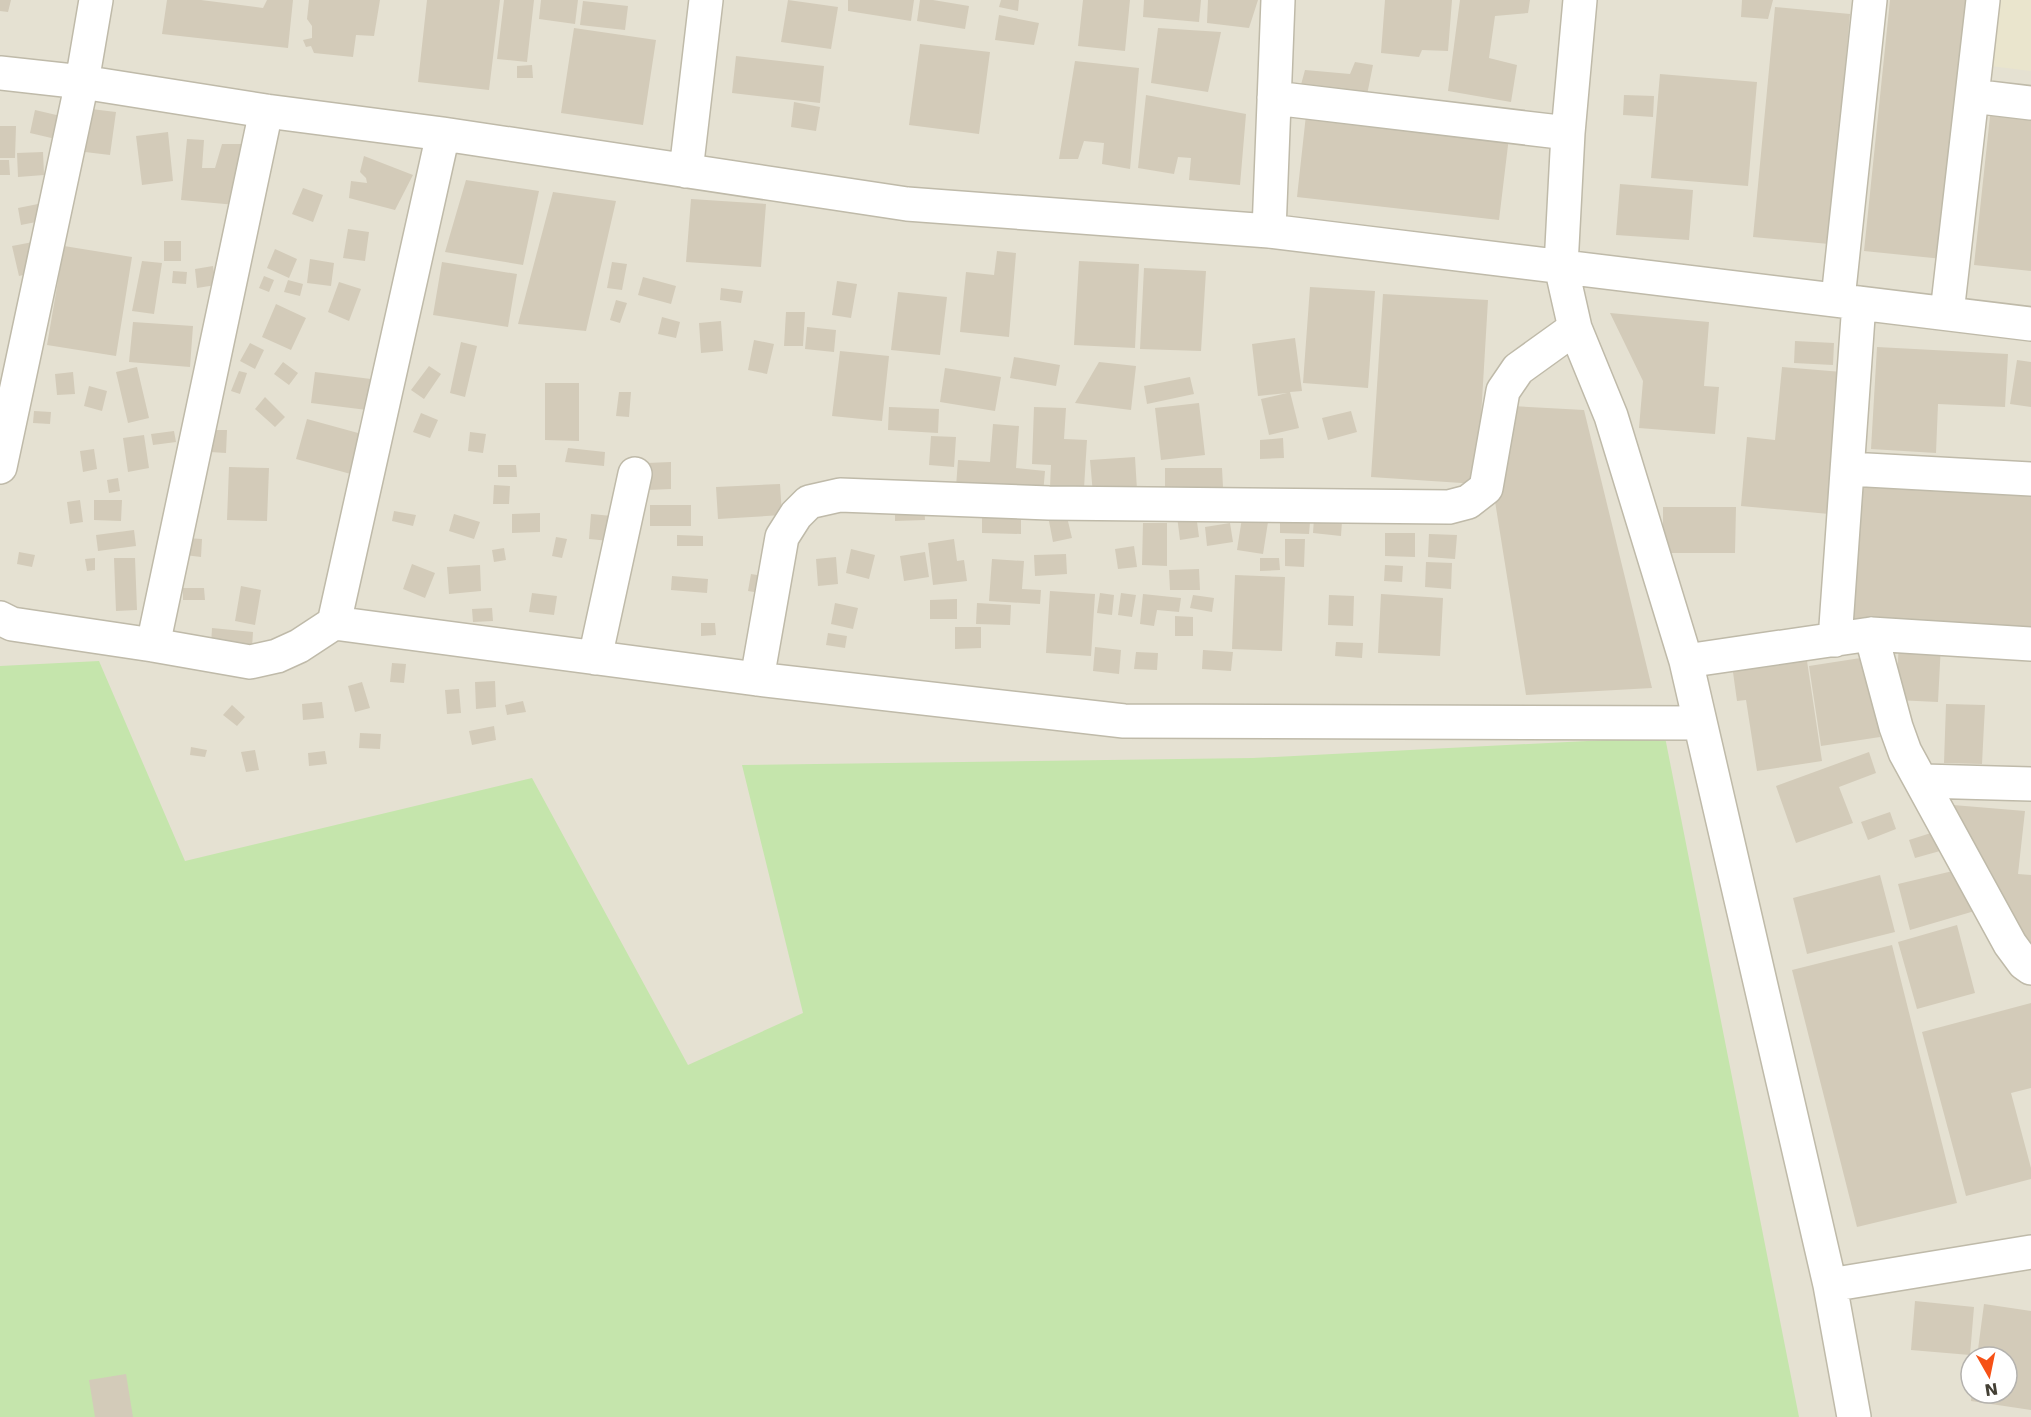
<svg xmlns="http://www.w3.org/2000/svg" width="2031" height="1417" font-family="'DejaVu Sans',sans-serif">
  <style>
    .residential { fill: #e5e1d2; fill-rule: evenodd }
    .education { fill: #eae5cd }
    .green { fill: #c5e5ac }
    .building { fill: #d3cbb9 }
    .lines { fill: none; stroke-linecap: round; stroke-linejoin: round }
    .minor-casing { stroke: #bfbaa9; stroke-width: 36 }
    .minor { stroke: #fff; stroke-width: 33 }
  </style>
  <rect width="100%" height="100%" fill="#f1efe3"/>
  <!-- residential -->
  <path class="residential" d="M0,0h2031v1417h-2031zM1971,1357h36v36h-36z"/>
  <!-- education -->
  <path class="education" d="M1997,0h34v71l-41,-5z"/>
  <!-- green -->
  <path class="green" d="M99,661l86,200 347,-83 156,287 115,-52 -61,-248 511,-7 412,-21 134,680h-1799v-751z"/>
  <!-- building -->
  <path class="building" d="M0,0h11l-3,12 -8,-1z
    M167,0h34l62,8 4,-8h26l-5,48 -126,-14z
    M309,0h71l-6,36 -18,-1 -3,22 -39,-4 -3,-7 -5,1 -3,-7 9,-2v-12l-5,-7z
    M427,0h73l-11,90 -71,-8z
    M504,0h30l-7,62 -30,-3z
    M541,0h37l-3,24 -36,-5z
    M788,0l50,7 -7,42 -50,-7z
    M848,0h66l-3,21 -63,-10z
    M920,0h13l36,6 -4,23 -48,-8z
    M1001,0h18l-1,11 -19,-4z
    M1083,0h47l-5,51 -47,-5z
    M1144,0h57l-2,22 -56,-5z
    M1208,0h50l-9,28 -42,-5z
    M1385,0h67l-4,51 -26,-1 -3,7 -38,-4z
    M1460,0h70l-2,13 -33,3 -6,42 28,7 -6,37 -63,-11z
    M1742,0h31l-5,19 -27,-2z
    M1890,0h81l-28,259 -79,-8z
    M583,1l45,5 -3,24 -45,-5z
    M1775,7l75,7 -21,230 -76,-7z
    M999,15l40,8 -5,22 -39,-5z
    M574,28l82,12 -13,85 -82,-12z
    M1158,28l63,4 -13,60 -57,-9z
    M920,44l70,8 -11,82 -70,-9z
    M736,56l88,10 -4,37 -88,-10z
    M1075,61l64,7 -9,101 -28,-5 2,-21 -20,-2 -6,18h-19z
    M1355,62l18,3 -7,35 -67,-8 6,-22 45,4z
    M532,65l1,13h-16v-12z
    M1660,74l97,8 -9,104 -97,-8z
    M1146,95l100,19 -6,71 -51,-5 2,-22 -13,-1 -4,17 -36,-6z
    M1624,95l30,1 -1,21 -30,-2z
    M794,102l26,5 -4,24 -25,-4z
    M1991,107l40,4v160l-57,-6z
    M91,109l25,3 -6,43 -25,-3z
    M35,110l30,7 -5,23 -30,-7z
    M1306,115l203,22 -10,83 -202,-23z
    M0,126h16l-1,32h-15z
    M168,132l5,49 -31,4 -6,-49z
    M187,139l17,1 -2,28h13l7,-24h20l-6,61 -55,-5z
    M43,152l1,23 -26,2 -1,-24z
    M364,156l49,19 -18,35 -46,-12 2,-17 16,2 -1,-5 -6,-6z
    M0,160h9l1,15h-10z
    M466,180l73,11 -16,74 -78,-13z
    M1620,184l73,6 -4,50 -73,-5z
    M303,188l20,7 -10,27 -21,-8z
    M553,192l63,9 -30,130 -68,-7z
    M691,199l75,5 -5,63 -75,-5z
    M38,204l3,17 -20,4 -3,-17z
    M348,229l21,3 -4,29 -22,-3z
    M164,241h17v20h-17z
    M33,242l6,29 -20,5 -7,-30z
    M64,246l68,11 -16,99 -69,-11z
    M275,249l22,10 -8,19 -22,-10z
    M997,251l19,2 -7,84 -49,-5 6,-60 28,3z
    M310,259l24,4 -3,23 -24,-3z
    M142,261l20,2 -8,51 -22,-3z
    M1079,261l60,3 -4,84 -61,-3z
    M442,262l75,12 -9,53 -75,-12z
    M612,262l15,2 -5,26 -15,-2z
    M213,266l3,19 -19,3 -2,-19z
    M1144,268l62,3 -5,80 -61,-2z
    M173,271l14,1 -1,12 -14,-1z
    M264,276l10,4 -5,12 -10,-4z
    M643,277l33,9 -5,18 -33,-9z
    M288,280l15,4 -3,12 -16,-4z
    M837,281l20,3 -6,34 -19,-3z
    M339,282l22,7 -12,32 -21,-9z
    M1310,287l65,4 -7,97 -65,-5z
    M721,288l22,3 -2,12 -21,-3z
    M898,292l49,5 -7,58 -49,-5z
    M1383,294l105,6 -11,184 -106,-7z
    M616,300l11,3 -7,20 -10,-3z
    M276,304l30,14 -15,32 -29,-13z
    M786,312h19l-2,34h-19z
    M1610,313l99,9 -5,64 15,1 -4,47 -76,-6 4,-47z
    M662,317l18,5 -4,16 -18,-4z
    M721,321l2,30 -22,2 -2,-30z
    M133,322l60,4 -3,41 -61,-5z
    M807,327l29,3 -2,22 -29,-3z
    M1295,338l7,53 -12,1 9,36 -30,7 -8,-36 26,-6 -29,3 -6,-52z
    M754,340l20,4 -7,30 -19,-4z
    M1795,341l39,2 -1,22 -39,-2z
    M461,342l16,4 -12,51 -15,-4z
    M250,343l14,7 -9,19 -15,-8z
    M1877,347l131,7 -3,53 -67,-3 -2,49 -65,-4z
    M840,351l49,5 -7,65 -50,-5z
    M1014,357l46,8 -4,21 -46,-8z
    M2017,360l14,2v45l-21,-3z
    M283,362l15,11 -9,12 -15,-11z
    M1099,362l37,4 -5,44 -56,-7z
    M429,366l12,8 -17,25 -13,-9z
    M137,367l12,51 -21,5 -12,-51z
    M1782,367l60,5 -13,142 -88,-8 6,-69 28,3z
    M945,368l56,9 -6,34 -55,-9z
    M239,371l8,2 -7,21 -9,-3z
    M73,372l2,22 -18,1 -2,-21z
    M315,372l64,8 -4,31 -64,-8z
    M1190,377l4,17 -47,10 -3,-18z
    M545,383h34v58l-34,-1z
    M89,386l18,5 -5,20 -18,-5z
    M619,392h12l-2,25 -13,-1z
    M265,397l20,20 -10,10 -20,-18z
    M1199,403l6,52 -44,5 -6,-52z
    M1511,406l73,4 68,278 -126,7 -33,-206z
    M889,407l50,2 -1,24 -50,-3z
    M1034,407l32,1 -2,31 23,1 -3,48 -34,-1 1,-22 -19,-1z
    M34,411l17,1 -1,12 -17,-1z
    M1351,411l6,21 -29,8 -6,-22z
    M421,413l17,7 -8,18 -17,-6z
    M307,419l62,17 -11,40 -62,-17z
    M993,424l26,2 -3,42 29,3 -2,23 -87,-7 2,-27 32,2z
    M211,430h16l-1,23 -16,-1z
    M174,431l2,11 -23,3 -2,-11z
    M470,432l16,2 -3,19 -15,-2z
    M144,435l5,33 -21,4 -5,-34z
    M931,436l25,1 -2,30 -25,-2z
    M1283,438l1,20 -24,1v-19z
    M568,448l37,4 -1,14 -39,-4z
    M94,449l3,20 -14,3 -3,-21z
    M1135,457l2,33 -44,4 -3,-34z
    M671,462v27l-24,1v-27z
    M498,465h18l1,12h-19z
    M229,467l40,1 -2,53 -40,-1z
    M1165,468h57l1,19 -58,1z
    M118,478l2,13 -11,2 -2,-13z
    M780,484l2,31 -64,4 -2,-32z
    M494,485l16,1 -1,18h-16z
    M1854,487l177,9v131l-184,-8z
    M80,500l3,22 -13,2 -3,-22z
    M94,500h28l-1,21 -27,-1z
    M924,501l1,19 -30,1v-19z
    M650,505h41v21h-41z
    M1663,507h73l-1,46h-72z
    M394,511l22,4 -3,11 -21,-5z
    M540,513v19l-28,1v-19z
    M1066,513l6,25 -19,4 -5,-26z
    M454,514l26,8 -6,17 -25,-8z
    M591,514l21,2 -2,25 -21,-2z
    M982,514l39,1v19l-39,-1z
    M1196,514l3,23 -19,3 -3,-24z
    M1242,518l26,4 -5,32 -26,-4z
    M1314,518l28,3 -1,15 -28,-3z
    M1280,520l30,2 -1,12 -29,-1z
    M1143,523h24v43l-25,-1z
    M1230,523l3,19 -26,4 -2,-19z
    M134,530l2,16 -38,5 -2,-16z
    M1385,533h30v24l-30,-1z
    M1429,534l28,1 -2,24 -27,-2z
    M677,535l26,1v10h-26z
    M556,537l11,2 -5,19 -10,-2z
    M186,538l16,1 -1,18 -16,-2z
    M954,539l3,22 7,-1 3,21 -34,4 -5,-42z
    M1285,539h20l-1,28 -19,-1z
    M1134,546l3,21 -19,2 -3,-20z
    M504,548l2,12 -12,2 -2,-12z
    M851,549l24,6 -6,24 -23,-6z
    M19,552l16,3 -3,12 -15,-3z
    M925,552l4,25 -25,4 -4,-25z
    M1066,554l1,20 -32,2 -1,-21z
    M836,557l2,27 -20,2 -2,-27z
    M95,558v12l-8,1 -2,-12z
    M114,558h21l2,52 -21,1z
    M1260,558h19l1,12 -20,1z
    M992,559l32,2 -2,28 19,1 -1,14 -51,-3z
    M1426,562l26,1 -1,26 -26,-2z
    M412,564l23,9 -10,25 -22,-9z
    M480,565l1,26 -32,3 -2,-27z
    M1385,565l18,1 -1,16 -18,-1z
    M1199,569l1,21h-30l-1,-20z
    M751,574l12,2 -3,17 -12,-2z
    M1235,575l50,2 -3,74 -50,-2z
    M672,576l36,3 -1,14 -36,-3z
    M241,586l20,4 -6,35 -20,-4z
    M183,588h21l1,12h-22z
    M1050,591l45,3 -4,62 -45,-3z
    M532,593l25,3 -3,19 -25,-3z
    M1100,593l14,2 -2,20 -15,-2z
    M1121,593l15,2 -4,22 -14,-2z
    M1143,594l38,4 -2,14 -22,-2 -3,16 -14,-2z
    M1381,594l62,4 -3,58 -62,-3z
    M1193,595l21,3 -2,14 -22,-4z
    M1329,595l25,1 -1,30 -25,-1z
    M957,599v20h-27v-19z
    M835,603l23,5 -5,21 -22,-5z
    M977,603l34,2 -1,20 -34,-1z
    M492,608l1,13 -20,1 -1,-13z
    M1175,616l18,1v19h-18z
    M701,623h14l1,12 -15,1z
    M955,627h26v21l-26,1z
    M212,628l41,4 -1,16 -41,-3z
    M828,633l19,3 -2,12 -19,-3z
    M1899,641l42,3 -3,58 -42,-2z
    M1336,642l27,1 -1,15 -27,-2z
    M1095,647l26,3 -2,24 -26,-3z
    M1203,650l30,2 -2,19 -29,-2z
    M1136,652l22,1 -1,17 -23,-1z
    M1867,657l13,80 -59,9 -12,-80z
    M1759,660l1,8 47,-7 15,100 -65,10 -11,-71 -9,1 -5,-36z
    M392,663l14,1 -2,19 -14,-1z
    M495,681l1,26 -20,2 -1,-27z
    M362,682l8,26 -15,4 -7,-26z
    M459,689l2,24 -14,1 -2,-24z
    M523,701l3,11 -19,3 -2,-10z
    M322,702l2,16 -21,2 -1,-16z
    M1946,704l39,1 -3,59 -38,-1z
    M232,705l13,12 -8,9 -14,-11z
    M494,726l2,14 -24,5 -3,-14z
    M360,733l21,1 -1,15 -21,-1z
    M191,747l16,3 -2,7 -15,-2z
    M255,750l4,20 -13,2 -5,-20z
    M325,751l2,13 -18,2 -1,-13z
    M1869,752l7,21 -37,14 14,36 -57,20 -20,-57z
    M1953,805l72,6 -7,63 13,1v74l-4,-3 -36,-74 -40,-61z
    M1890,812l6,17 -28,11 -7,-18z
    M1934,832l6,19 -25,7 -6,-18z
    M1957,870l21,40 -68,20 -12,-46z
    M1880,875l15,57 -88,22 -14,-56z
    M1957,925l18,68 -58,16 -19,-67z
    M1892,945l65,258 -100,24 -65,-257z
    M2031,1003v85l-20,5 20,75v11l-65,17 -44,-164z
    M1915,1301l59,6 -4,48 -59,-5z
    M1984,1304l47,7v99l-60,-9 1,-8h35v-36h-30z
    M126,1374l7,43h-38l-6,-37z"/>
  <g class="lines">
    <defs>
      <path id="minor" d="M1580,0l-12,133 -7,133 14,62 36,88 75,245 144,624 24,132
        M0,73l82,9 184,29 177,23 464,70 362,27 762,93
        M1972,96l59,7
        M1274,98l294,35
        M686,171l20,-171
        M1269,231l9,-231
        M1838,299l32,-299
        M1947,313l36,-313
        M0,467l82,-385 14,-82
        M1849,469l182,10
        M0,618l12,6 141,21 97,17 27,-6 22,-10 35,-23 423,56 367,42 576,2
        M334,623l109,-489
        M1871,634l25,93 9,25 105,192 14,19 7,5
        M1835,640l24,-337
        M153,645l113,-534
        M595,658l40,-184
        M1686,661l185,-27 160,10
        M757,679l25,-142 14,-22 13,-13 31,-7 209,8 400,4 19,-5 18,-14 17,-97 15,-22 57,-41
        M1923,781l108,3
        M1830,1285l201,-33"/>
    </defs>
    <!-- minor casing -->
    <use href="#minor" class="minor-casing"/>
    <!-- minor -->
    <use href="#minor" class="minor"/>
  </g>
  <!-- north arrow -->
  <g transform="translate(1989 1375) rotate(171)"><circle r="28" fill="#ffffff" stroke="#b4b2ae" stroke-width="1.5"/>
  <path d="M0-4.5L10 22L0 15L-10 22Z" fill="#f65116"/>
  <text y="-9" font-size="16" font-weight="bold" text-anchor="middle" fill="#433f34">N</text>
  </g>
</svg>
